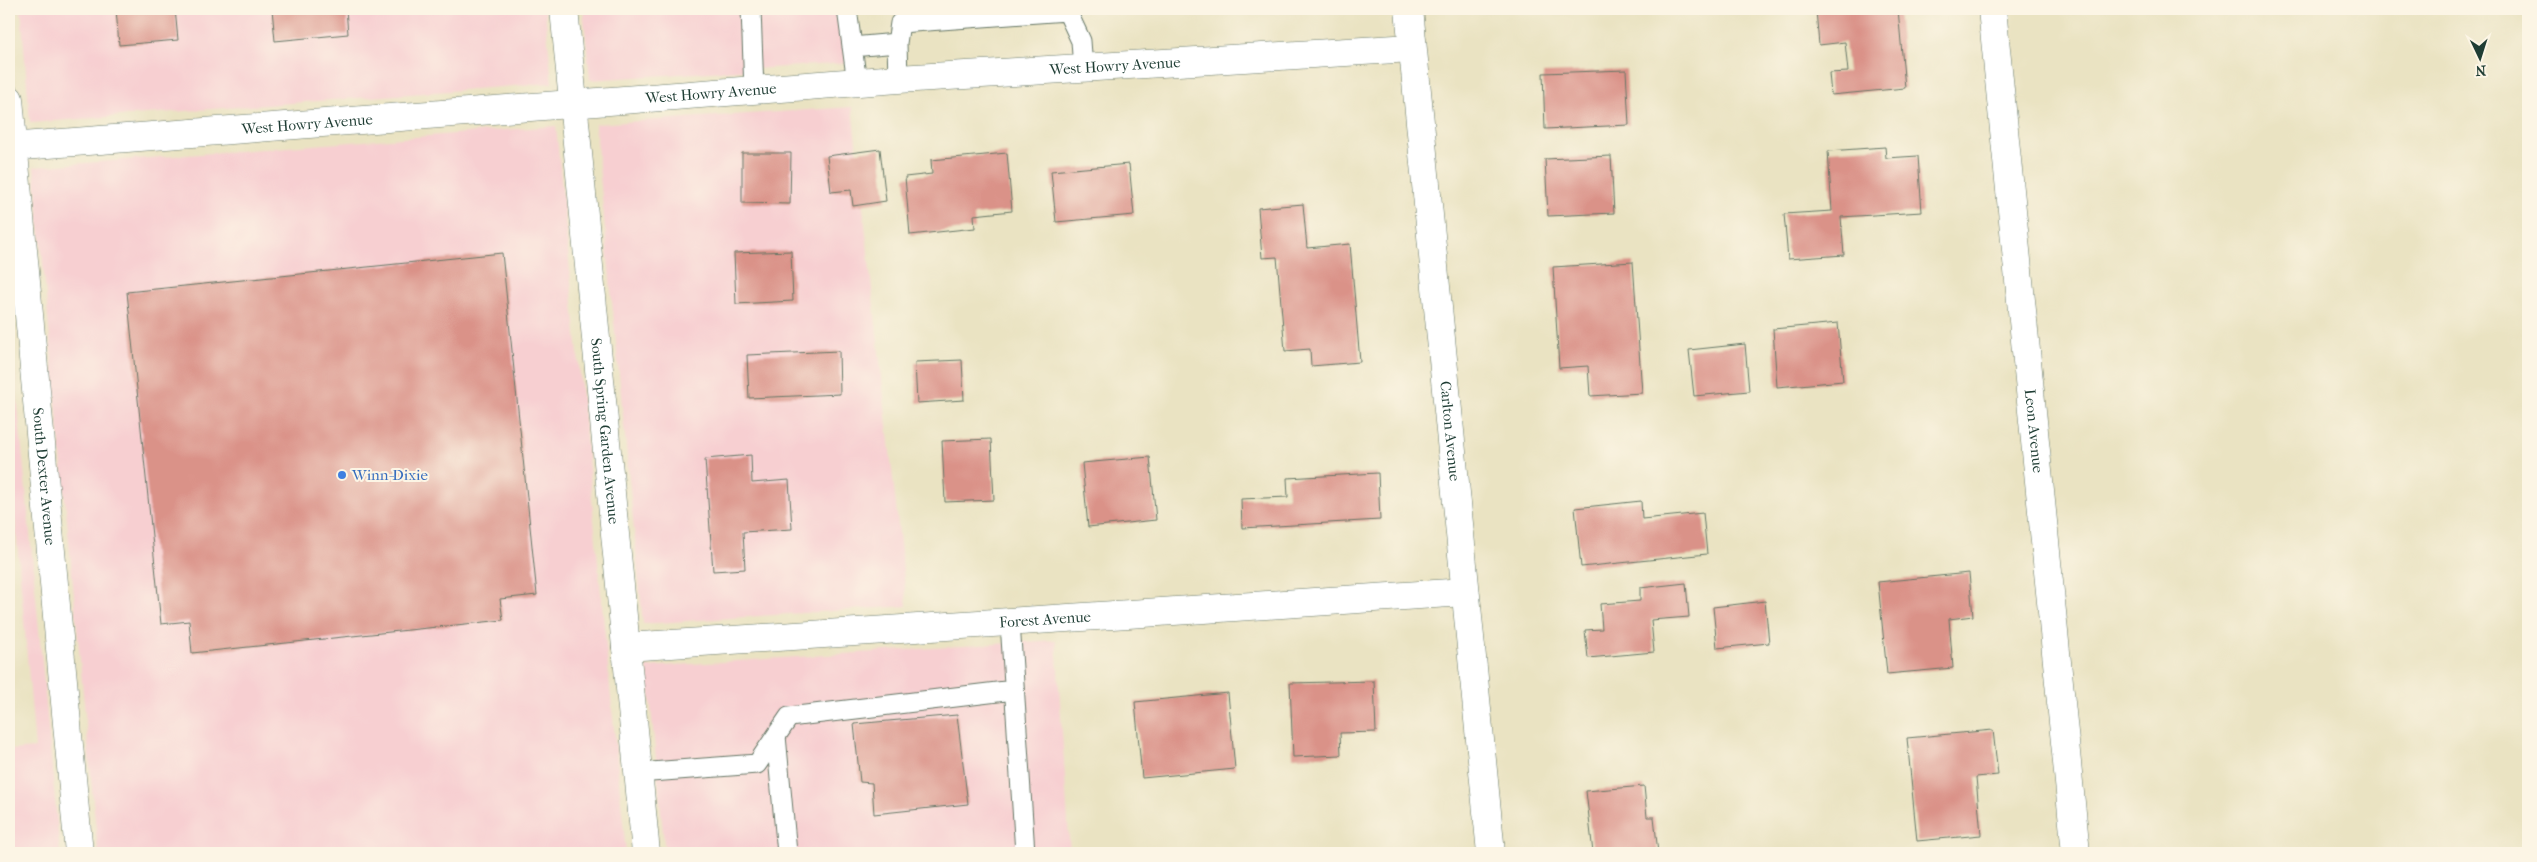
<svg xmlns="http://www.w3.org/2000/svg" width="2537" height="862" font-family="'IM FELL French Canon',serif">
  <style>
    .built { fill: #f7cfd1 }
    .building { fill: #da9288 }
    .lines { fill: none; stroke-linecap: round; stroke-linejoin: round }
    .lane-casing { stroke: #676; stroke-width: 21 }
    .street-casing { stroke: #676; stroke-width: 29 }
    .highway-casing { stroke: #676; stroke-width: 29 }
    .lane { stroke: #fff; stroke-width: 19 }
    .street { stroke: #fff; stroke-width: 28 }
    .highway { stroke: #fff; stroke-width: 28 }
    .shop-dot { fill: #3f7fe0; stroke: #fcf5e5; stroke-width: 2 }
    .labels { text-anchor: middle; stroke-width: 4; stroke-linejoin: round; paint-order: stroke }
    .street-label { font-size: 15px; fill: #1f3d34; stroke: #fcf5e5 }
    .shop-label { font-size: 15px; fill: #366cbe; stroke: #fcf5e5; text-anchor: start }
  </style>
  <rect width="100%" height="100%" fill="#fcf5e5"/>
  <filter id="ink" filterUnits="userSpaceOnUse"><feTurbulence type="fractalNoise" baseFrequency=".02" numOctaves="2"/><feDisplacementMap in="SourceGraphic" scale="10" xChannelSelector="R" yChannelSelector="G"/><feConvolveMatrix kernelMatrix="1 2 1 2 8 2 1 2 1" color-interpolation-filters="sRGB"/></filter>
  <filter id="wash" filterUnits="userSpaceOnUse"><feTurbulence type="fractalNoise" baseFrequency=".0096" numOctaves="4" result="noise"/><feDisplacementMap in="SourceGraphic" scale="20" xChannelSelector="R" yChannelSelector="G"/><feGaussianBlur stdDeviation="1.12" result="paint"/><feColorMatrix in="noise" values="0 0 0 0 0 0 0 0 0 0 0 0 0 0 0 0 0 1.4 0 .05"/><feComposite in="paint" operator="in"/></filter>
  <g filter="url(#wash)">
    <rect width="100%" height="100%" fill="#eae3c2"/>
    <!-- built -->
    <path class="built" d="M21,9h524l7,74 -522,40z
      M583,9h259l5,54 -257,17z
      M852,107l55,499 -264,18 -48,-500z
      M556,126l70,727h-528l-64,-686z
      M9,310l51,543h-51v-103l26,-2 -26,-299z
      M1056,640l14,213h-405l-18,-186z"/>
    <g id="blocks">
      <!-- building -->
      <path class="building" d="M116,9h59l3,31 -59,5z
        M272,9h74l2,25 -73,7z
        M1898,9l7,79 -74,7 -2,-22 19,-1 -3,-30 -26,3 -3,-35z
        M1626,70l3,55 -84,4 -2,-56z
        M1885,147l1,11 32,-2 4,56 -81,5 3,38 -56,4 -4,-45 48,-3 -4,-60z
        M880,149l6,52 -33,5 -2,-16 -20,2 -4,-36z
        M742,153h49l-1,51 -48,-1z
        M1007,153l5,58 -38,4 1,13 -65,7 -5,-58 27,-3 -1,-14z
        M1611,156l3,57 -66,3 -3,-57z
        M1129,164l5,51 -78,7 -5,-51z
        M1303,204l4,44 43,-4 10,118 -49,4 -1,-17 -25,2 -8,-94 -15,1 -4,-50z
        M791,251l2,50 -57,3 -2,-51z
        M502,253l35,342 -37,4 3,21 -311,33 -3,-32 -28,3 -34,-332z
        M1633,262l9,131 -52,3 -2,-30 -29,2 -6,-101z
        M1838,323l5,58 -66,6 -4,-58z
        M1745,344l4,47 -55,5 -5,-46z
        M839,351l1,43 -91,4 -2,-43z
        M962,360l2,40 -47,3 -2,-41z
        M991,439l3,61 -49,2 -3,-61z
        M751,455l1,28 37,-3 3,49 -49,3 2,37 -32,2 -8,-112z
        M1150,457l6,63 -68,7 -6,-64z
        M1378,473l2,47 -138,8 -1,-29 47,-2 -1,-19z
        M1641,501l1,18 61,-6 4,41 -126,13 -6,-59z
        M1969,573l4,43 -24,3 4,49 -66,6 -9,-92z
        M1686,583l3,34 -38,3 3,32 -66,6 -3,-28 17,-1 -2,-25 40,-3v-13z
        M1765,601l4,42 -52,5 -4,-41z
        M1374,681l2,51 -36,1 1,22 -48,2 -3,-74z
        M1228,693l7,76 -93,9 -7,-76z
        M957,715l11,89 -94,10 -2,-31 -12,-1 -6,-58z
        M1993,730l5,45 -22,2 5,58 -64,6 -10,-103z
        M1644,786l3,31h7l4,36h-65l-7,-62z"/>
    </g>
  </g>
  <g filter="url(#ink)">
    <use href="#blocks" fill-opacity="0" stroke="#676" stroke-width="1"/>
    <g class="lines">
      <defs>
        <path id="lane" d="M751,9l3,82
          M847,9l10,74
          M852,47l45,-4
          M898,79l-1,-36 3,-20 167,-12 14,30 2,28
          M1010,622l15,231
          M776,736l11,117
          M638,773l119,-9 32,-47 225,-27"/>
        <g id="street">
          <path id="s1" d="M1409,9l82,844"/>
          <path id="s2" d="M1992,9l84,844"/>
          <path id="s3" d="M9,99l70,754"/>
          <path id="s4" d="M9,147l889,-68 514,-31"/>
          <path id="s5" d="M626,647l839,-55"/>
        </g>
        <g id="highway">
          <path id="s6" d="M564,9l82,844"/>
        </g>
      </defs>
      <!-- lane casing -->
      <use href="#lane" class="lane-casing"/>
      <!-- street casing -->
      <use href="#street" class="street-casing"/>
      <!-- highway casing -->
      <use href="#highway" class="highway-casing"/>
      <!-- lane -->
      <use href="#lane" class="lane"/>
      <!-- street -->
      <use href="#street" class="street"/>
      <!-- highway -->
      <use href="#highway" class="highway"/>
    </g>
  </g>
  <!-- markers -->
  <circle class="shop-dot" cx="342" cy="475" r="5"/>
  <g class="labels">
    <!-- street labels -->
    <g class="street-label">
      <text dy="5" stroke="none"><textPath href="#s4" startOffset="1109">West Howry Avenue</textPath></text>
      <text dy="5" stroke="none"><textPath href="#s4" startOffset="704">West Howry Avenue</textPath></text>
      <text dy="5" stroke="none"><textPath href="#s4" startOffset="299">West Howry Avenue</textPath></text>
      <text dy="5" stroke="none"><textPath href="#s6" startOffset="424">South Spring Garden Avenue</textPath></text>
      <text dy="5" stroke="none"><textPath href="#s1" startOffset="424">Carlton Avenue</textPath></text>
      <text dy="5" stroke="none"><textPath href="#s2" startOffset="424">Leon Avenue</textPath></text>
      <text dy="5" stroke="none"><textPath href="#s3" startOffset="379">South Dexter Avenue</textPath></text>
      <text dy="5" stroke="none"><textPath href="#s5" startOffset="420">Forest Avenue</textPath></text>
    </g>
    <!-- shop labels -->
    <g class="shop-label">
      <text x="352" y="480">Winn-Dixie</text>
    </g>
  </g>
  <!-- margin -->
  <rect width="2537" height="862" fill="none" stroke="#fcf5e5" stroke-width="30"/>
  <!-- north arrow -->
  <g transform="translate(2480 58) rotate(176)" stroke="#fcf5e5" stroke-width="4" paint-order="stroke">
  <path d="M0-4L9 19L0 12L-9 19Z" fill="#1f3d34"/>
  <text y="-8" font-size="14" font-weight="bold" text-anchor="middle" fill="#1f3d34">N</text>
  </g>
</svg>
